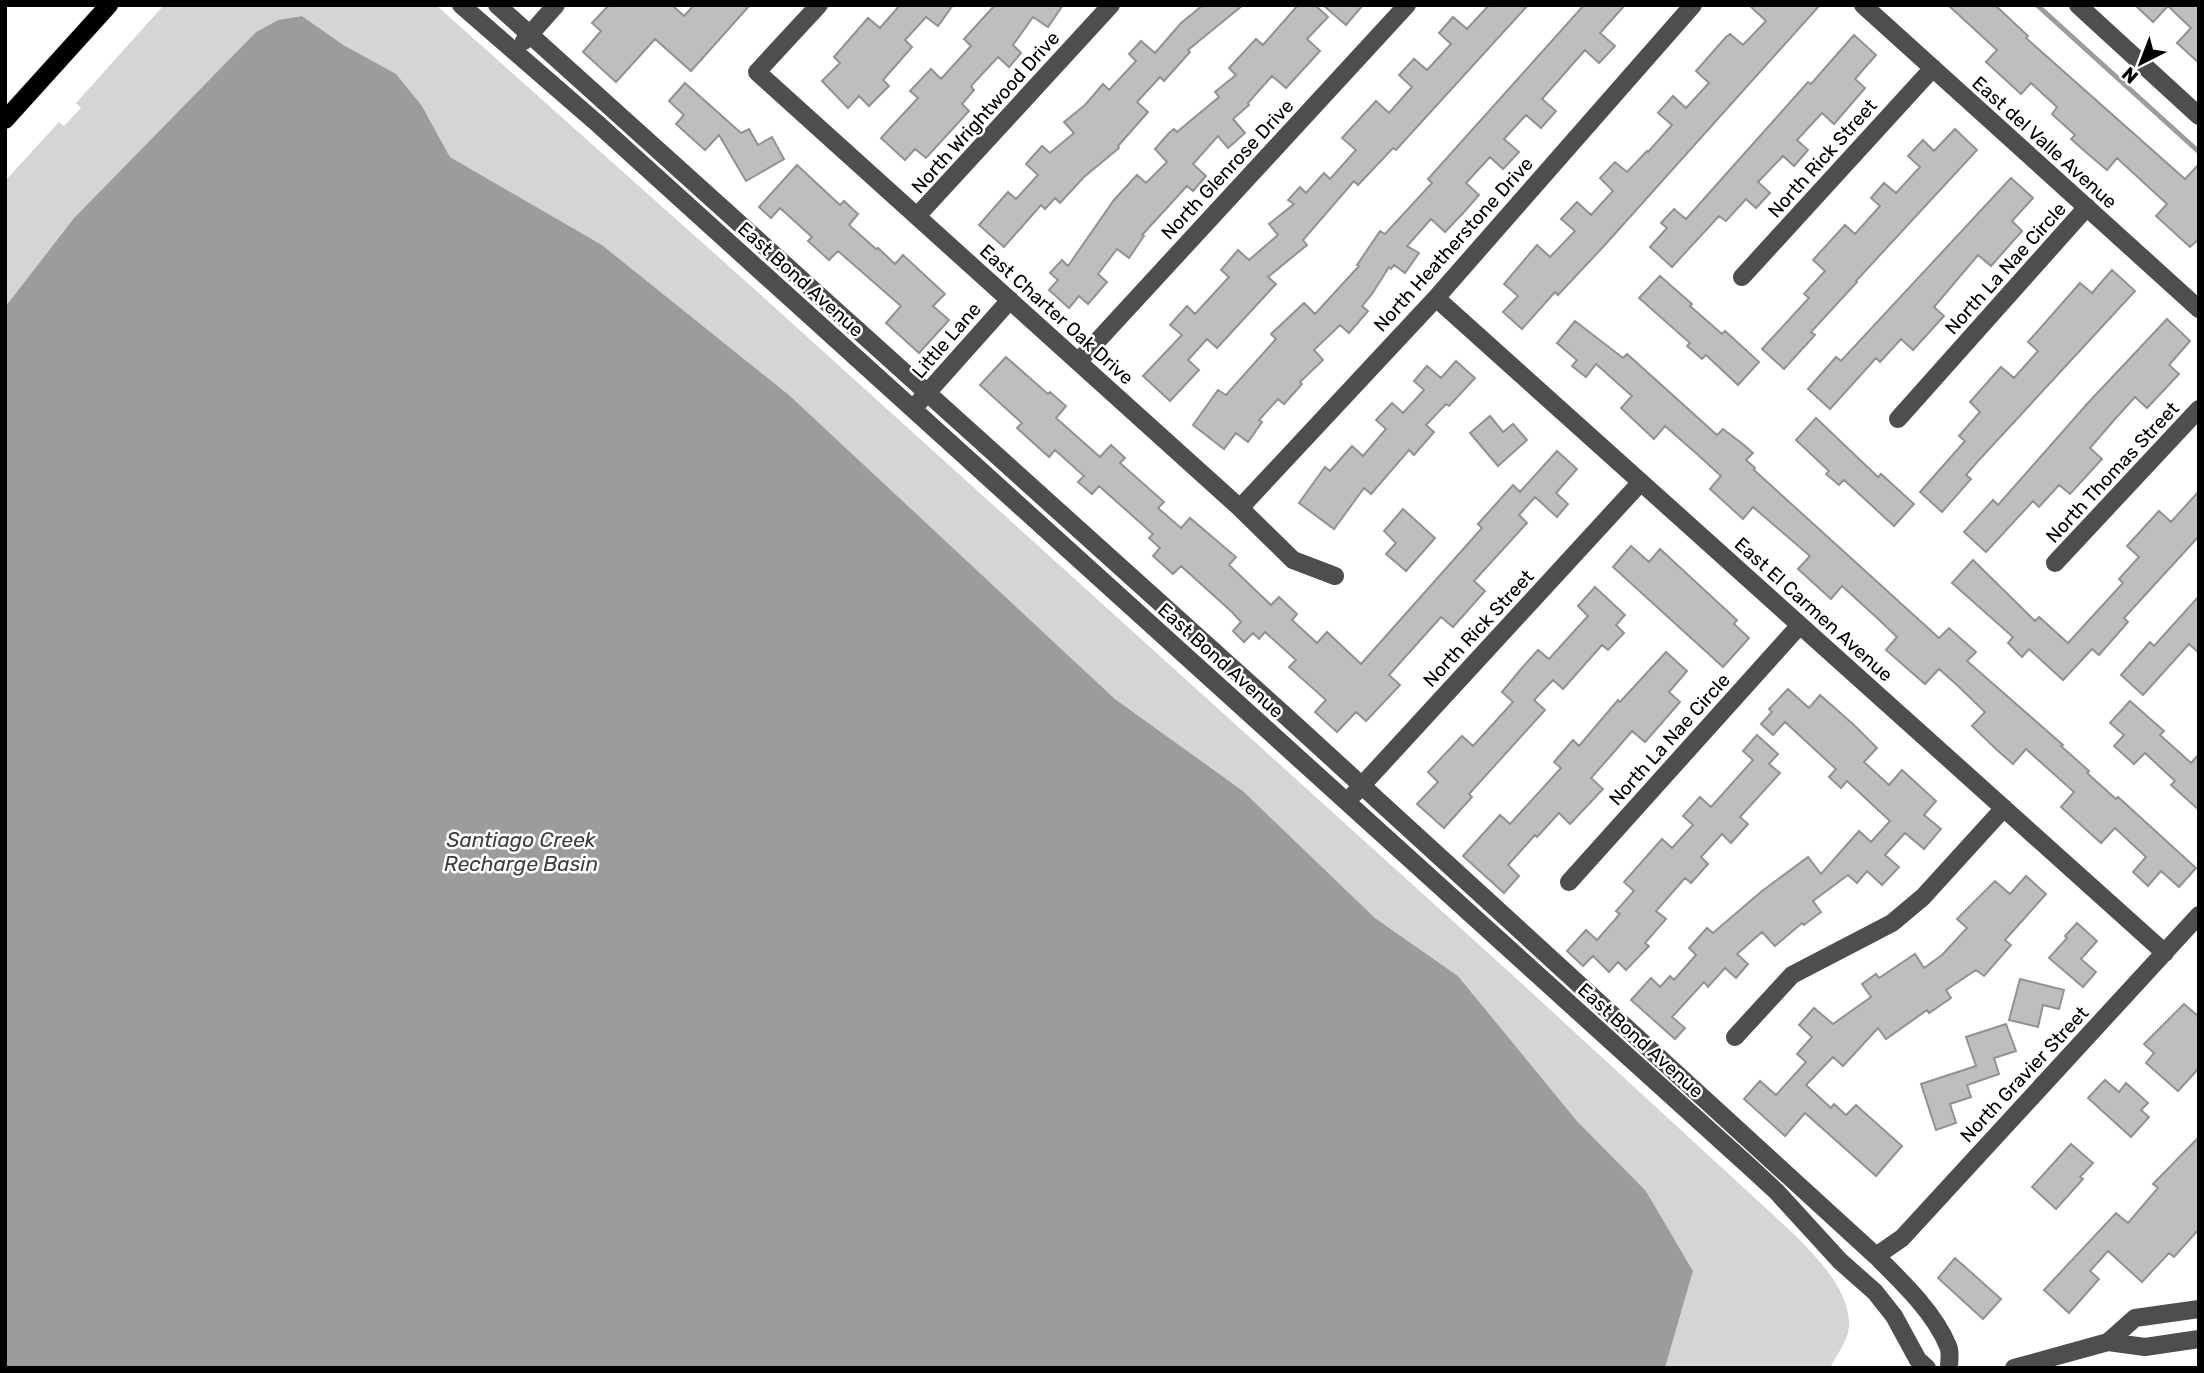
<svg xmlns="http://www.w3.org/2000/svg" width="2204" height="1373" font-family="Rubik,sans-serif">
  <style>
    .green { fill: #d5d5d5 }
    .water { fill: #9c9c9c }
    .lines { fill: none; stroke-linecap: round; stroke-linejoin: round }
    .stream { stroke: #9c9c9c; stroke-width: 5 }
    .building { fill: #bebebe; stroke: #929292; stroke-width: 2 }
    .major-casing { stroke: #dbdbdb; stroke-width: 19 }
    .minor { stroke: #4e4e4e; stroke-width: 18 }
    .major { stroke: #000; stroke-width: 18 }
    .labels { text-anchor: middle; stroke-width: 5; stroke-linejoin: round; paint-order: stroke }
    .street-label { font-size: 19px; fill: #000; stroke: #fff }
    .water-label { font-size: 21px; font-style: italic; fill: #3d3d3d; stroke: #fff }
  </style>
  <rect width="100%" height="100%" fill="#fff"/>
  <!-- green -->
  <path class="green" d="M164,5h272l325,290 757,685 279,257c22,23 54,55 52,90 -1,13 -13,29 -19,41h-165l28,-97 -47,-80 -69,-70 -119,-145 -83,-58 -132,-127 -128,-92 -326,-304 -187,-150 -152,-88 -28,-51 -77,-60 -43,-30 -24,4 -22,12 -182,186 -69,89v-126l54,-59 5,4 17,-18 -5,-5z"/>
  <!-- water -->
  <path class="water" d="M302,16l43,30 51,28 26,32 28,51 152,88 187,150 326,304 128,92 132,127 83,58 119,145 69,70 47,80 -28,97h-1660v-1061l69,-89 182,-186 22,-12z"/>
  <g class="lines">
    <!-- stream -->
    <path class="stream" d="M2037,5l162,147"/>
  </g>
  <!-- building -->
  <path class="building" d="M609,5h63l12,11 10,-11h56l-59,66 -36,-32 -39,43 -33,-30 18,-21 -9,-8z
    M900,5h53l-15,21 -12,-9 -21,23 7,7 -29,33 6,6 -20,20 -10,-10 -11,12 -26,-27 18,-18 -6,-6 34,-39 12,10z
    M995,5h68l-15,22 -15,-10 -20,28 8,8 -12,14 -11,-10 -27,29 3,4 -12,14 7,7 -43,47 -11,-9 -10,11 -24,-22 37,-40 -8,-7 21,-22 10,10 30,-33 -7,-7z
    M1203,5h40l-55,45 2,2 -26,29 -4,-4 -23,25 11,10 -30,34 1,2 -35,29 -24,26 -5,-5 -10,11 -4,-4 -37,42 -25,-22 29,-33 8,7 22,-24 -12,-11 16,-18 8,7 24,-20 -10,-11 21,-17 18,-21 6,6 27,-29 -7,-7 12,-13 14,12 26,-30z
    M1298,5h17l13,12 -21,22 13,12 -34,37 -14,-12 -24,27 1,2 -16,14 12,14 -17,15 -10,-12 -25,28 13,12 -13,15 -6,-5 -45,49 2,1 -15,22 -12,-9 -19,25 9,8 -19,22 -9,-8 -10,12 -20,-18 9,-10 -8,-7 12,-13 6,6 46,-66 23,-25 9,8 21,-21 -12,-13 14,-16 5,-4 3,3 42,-35 -4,-5 21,-17 -7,-7 27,-29 7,6z
    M1323,5h40l-17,20z
    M1489,5h39l-132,145 -3,-2 -35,37 -4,-4 -51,59 4,5 -39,32 8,7 -59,64 -10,-9 -19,21 11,10 -29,31 -27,-25 39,-41 -12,-10 17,-19 8,8 34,-37 -8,-7 17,-20 11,10 29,-25 -9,-11 25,-20 -6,-4 12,-13 6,6 18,-20 6,6 26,-29 -14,-12 34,-37 13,12 23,-26 -13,-12 15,-16 13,11 24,-26 -12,-11 14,-16 14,12z
    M1584,5h41l-25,28 15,13 -16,17 -14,-13 -43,49 14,12 -15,17 -15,-13 -22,24 15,13 -16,17 -13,-12 -24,26 13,12 -15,17 -19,20 -14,-13 -24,27 12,7 -14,20 -11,-8 -3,4 -2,-2 -17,27 -10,12 6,5 -19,22 -9,-8 -26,25 9,10 -23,22 2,2 -18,20 -6,-5 -19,21 3,2 -14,20 -12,-9 -12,16 -31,-24 25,-35 8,5 50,-56 -5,-5 33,-31 11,11 44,-48 -2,-1 23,-34 5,3 47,-51 -4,-4z
    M1749,5h71l-217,242 -45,48 -3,-3 -33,37 -19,-17 15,-16 -14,-12 33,-39 13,12 25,-26 -14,-12 16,-17 14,13 22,-24 -13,-13 15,-16 12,10 20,-21 1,1 24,-27 -14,-12 15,-17 13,12 23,-25 -13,-12 30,-34 4,-3 13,11 23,-24z
    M1948,5h47l33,31 -2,2 159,141 14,-15v75l-9,8 -34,-31 11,-12 -50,-46 -10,12 -19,-16 -17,-15 4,-4 -23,-21 5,-7 -26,-24 -10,11 -35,-32 11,-12z
    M2135,5h64v58l-22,-20 14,-15 -23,-22 -15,16z
    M1854,35l22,20 -21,24 10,9 -31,36 -12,-11 -25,27 11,10 -14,16 -11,-10 -25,26 12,11 -14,15 -10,-9 -20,22 -7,-5 -47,51 -22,-20 17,-19 -6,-5 13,-14 12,10 122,-137 3,2z
    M685,83l56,50 8,-4 9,16 14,-8 12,22 -38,22 -27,-46 -14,15 -29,-26 8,-9 -15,-14z
    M1955,129l22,21 -121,131 1,1 -46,50 4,3 -31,34 -22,-20 47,-51 -5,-4 21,-23 -12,-11 32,-35 10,9 25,-28 -9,-8 13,-15 12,10 24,-26 -12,-11 15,-16 11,11z
    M797,165l43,40 4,-4 14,13 -9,11 27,24 2,-1 17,16 8,-9 42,39 -12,12 16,14 -30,33 -33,-30 15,-17 -63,-55 -9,9 -21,-19 4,-4 -32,-29 -9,10 -12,-11z
    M2011,178l22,20 -21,23 10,10 -31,35 -13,-11 -44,52 10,9 -31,34 -12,-11 -21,23 -4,-4 -46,51 -22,-20 28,-32 5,4z
    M2112,270l23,21 -156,169 -13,15 5,4 -29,33 -22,-20 45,-51 -6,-5 21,-24 -10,-10 31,-35 13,11 24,-27 -10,-9 52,-59 12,10z
    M1660,276l32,28 -2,2 32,28 3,-3 34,31 -21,23 -32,-30 -4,4 -15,-13 3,-3 -51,-45z
    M2167,319l23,22 -21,24 10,9 -32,34 -12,-11 -20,22 -25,29 12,11 -32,35 -11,-9 -20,22 -6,-6 -47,51 -22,-20 29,-32 5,5 89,-101z
    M1575,321l48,37 4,-4 90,81 6,-6 21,16 9,8 -7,7 9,8 -1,2 185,168 10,-10 27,24 -9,9 96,84 -2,1 28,25 -2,2 29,26 2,-2 78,71 -17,19 -18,-16 -13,15 -15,-14 13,-15 -31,-29 -14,15 -40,-36 13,-15 -48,-43 -13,15 -16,-14 -25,-24 13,-14 -28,-27 -18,-16 -14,15 -39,-34 11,-13 -22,-21 -33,-30 -11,13 -33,-30 12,-13 -57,-49 -10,12 -33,-30 11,-13 -24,-22 -32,-28 -11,13 -33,-31 11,-12 -36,-32 -10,13 -14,-11 5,-6 -20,-17z
    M1006,357l42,37 2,-2 16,14 -10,12 44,39 11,-12 14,13 -5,5 44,39 -6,6 23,20 9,-10 46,39 -7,8 42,40 8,-8 18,17 -5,6 25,23 10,-11 34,32 121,-136 -4,-4 35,-39 7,7 37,-41 20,18 -21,24 12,11 -11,13 -22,-20 -16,18 8,8 -53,58 11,10 -32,36 -12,-10 -52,58 11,10 -34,36 -10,-9 -19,20 -22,-20 11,-12 -37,-33 7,-7 -31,-28 -6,7 -6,-6 -9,9 -11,-11 8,-9 -9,-10 -51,-46 -8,8 -20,-18 7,-8 -11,-10 4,-4 -54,-48 -7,8 -14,-12 6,-6 -29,-26 -6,7 -32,-29 5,-5 -42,-38z
    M1456,361l19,17 -26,28 -3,-2 -20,21 8,7 -20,23 -5,-5 -38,44 -7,-6 -30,41 -35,-26 26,-36 5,4 22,-25 11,10 23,-27 -10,-9 16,-17 11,10 21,-23 -10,-9 13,-15 14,12z
    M1490,416l13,16 10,-8 14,16 -29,26 -28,-33z
    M1816,418l62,59 3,-3 33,30 -20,22 -50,-46 -5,5 -13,-11 3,-3 -33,-31z
    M2199,491v45l-75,82 4,4 -29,33 -7,-6 -29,31 -34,-31 -7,8 -14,-14 5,-6 -61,-54 21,-23 62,61 4,-4 29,26 55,-60 -4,-4 20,-22 -12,-11 32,-35 12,11z
    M1403,509l32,29 -29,33 -20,-17 10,-11 -12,-12z
    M1631,546l18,16 11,-13 77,71 -3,4 15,14 -26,29 -110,-100z
    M1595,587l30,28 -9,10 8,8 -16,17 -6,-5 -39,44 -10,-9 -19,20 11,10 -76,84 3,3 -28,31 -27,-24 21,-22 -10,-10 34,-36 11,10 40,-44 -11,-10 19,-23 17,-19 11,9 39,-43 -10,-10z
    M2199,596v57l-10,-9 -46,51 -22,-20 29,-33 4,4z
    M1666,652l21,19 -18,21 11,10 -35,40 -13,-11 -18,21 -23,26 12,11 -33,35 -11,-11 -22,24 -2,-2 -27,30 11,11 -15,17 -41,-37 37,-41 10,9 51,-56 -7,-6 19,-22 6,6 39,-46 2,2z
    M1788,689l21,19 11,-13 34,30 23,23 -13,14 25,23 13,-15 34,31 -12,14 17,14 -17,20 -19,-16 -20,22 14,12 -17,18 -15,-14 -10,12 -9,-8 -35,26 8,11 -17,13 -2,-2 -27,23 -13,-14 -25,22 11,10 -12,14 -11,-10 -17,19 -4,-5 -32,35 13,11 -10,11 -44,-39 20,-22 9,9 10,-11 4,4 22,-25 -7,-7 18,-20 6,5 49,-42 46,-34 13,17 38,-43 12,11 19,-21 -43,-40 -6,7 -12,-11 7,-8 -51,-47 -12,13 -12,-11 11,-12 -3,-3z
    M2130,701l34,30 -4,4 31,28 8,-9v56l-28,-25 4,-4 -30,-28 -11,11 -20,-18 10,-11 -14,-12z
    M1757,735l21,19 -9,10 11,9 -40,44 8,7 -17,19 -9,-9 -21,23 7,7 -17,19 -6,-5 -29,33 10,8 -21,24 4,3 -23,24 -8,-8 -9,10 -16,-16 -10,10 -16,-15 19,-21 11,10 23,-26 -4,-3 18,-20 -10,-9 38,-43 10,9 21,-23 -10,-9 17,-19 11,10 42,-47 -10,-9z
    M2026,876l20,18 -41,46 6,5 -27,31 -8,-6 -30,20 5,8 -22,15 -2,-3 -41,29 -8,-11 -35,38 -10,-9 -27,28 25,23 3,-4 12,11 10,-10 46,41 -26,30 -71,-63 -20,23 -41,-37 16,-18 16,14 30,-33 -9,-8 15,-17 -13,-12 15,-17 19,16 38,-27 -9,-13 14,-10 3,4 36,-24 9,14 18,-13 25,-27 -10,-9 38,-38 15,13z
    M2077,923l20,18 -16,18 15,13 -13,15 -34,-29 18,-20 -2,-2z
    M2020,979l44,11 -5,19 -16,-4 -5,22 -29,-7z
    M2184,1004l15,13v51l-21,23 -32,-28 8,-10 -10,-9z
    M2006,1024l10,27 -22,7 5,16 -32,11 4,12 -21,7 6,19 -20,7 -15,-46 55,-18 -10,-29z
    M2105,1080l14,12 7,-9 22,20 -7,7 8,7 -18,20 -43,-39z
    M2199,1137v92l-25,28 -5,-4 -27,29 -34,-31 -18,20 9,8 -30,34 -25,-23 72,-77 12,10 30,-35 -5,-4z
    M2071,1144l22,19 -13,14 3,2 -27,30 -24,-22z
    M1955,1258l46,41 -18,20 -45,-41z"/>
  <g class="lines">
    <defs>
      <path id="major" d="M5,120l104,-115"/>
    </defs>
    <!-- major casing -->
    <use href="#major" class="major-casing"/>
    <!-- minor -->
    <path class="minor" d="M461,5l137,119 1152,1043 27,25 63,69 35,31 19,24 24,44 9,8
      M497,5l792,714 587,537c26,26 58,56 72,90 3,6 1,15 1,22
      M819,5l-62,67 483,436 53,52 42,16
      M1863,5l336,304
      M2078,5l121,111
      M524,41l32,-36
      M918,215l193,-210
      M1742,277l191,-209
      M1436,298l729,655
      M1078,362l329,-357
      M919,402l91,-102
      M1898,419l189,-212
      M1240,508l196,-210 257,-293
      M2055,563l144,-154
      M1354,794l287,-312
      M1569,882l231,-257
      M1735,1037l57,-62 100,-52 31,-26 81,-89
      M1876,1256l26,-18 297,-323
      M2108,1342l27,-24 64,-9
      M2014,1368l94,-26 37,5 54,-8"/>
    <!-- major -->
    <use href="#major" class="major"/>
  </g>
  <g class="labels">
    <!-- street labels -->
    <g class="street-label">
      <text transform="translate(985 112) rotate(-48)" y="7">North Wrightwood Drive</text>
      <text transform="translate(2045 142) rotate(42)" y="7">East del Valle Avenue</text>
      <text transform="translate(1822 158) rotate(-48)" y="7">North Rick Street</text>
      <text transform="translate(1227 169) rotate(-47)" y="7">North Glenrose Drive</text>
      <text transform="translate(1453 244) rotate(-48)" y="7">North Heatherstone Drive</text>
      <text transform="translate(2005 268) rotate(-48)" y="7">North La Nae Circle</text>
      <text transform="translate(801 279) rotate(42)" y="7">East Bond Avenue</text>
      <text transform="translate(1057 314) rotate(42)" y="7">East Charter Oak Drive</text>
      <text transform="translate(946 340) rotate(-49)" y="7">Little Lane</text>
      <text transform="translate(2112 472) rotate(-47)" y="7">North Thomas Street</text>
      <text transform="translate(1814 609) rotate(42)" y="7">East El Carmen Avenue</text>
      <text transform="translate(1478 628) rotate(-47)" y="7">North Rick Street</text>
      <text transform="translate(1221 660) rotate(42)" y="7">East Bond Avenue</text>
      <text transform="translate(1669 739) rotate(-48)" y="7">North La Nae Circle</text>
      <text transform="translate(1641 1040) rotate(42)" y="7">East Bond Avenue</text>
      <text transform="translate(2024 1074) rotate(-47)" y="7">North Gravier Street</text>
    </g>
    <!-- water labels -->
    <g class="water-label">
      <text x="521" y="847">Santiago Creek<tspan x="521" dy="24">Recharge Basin</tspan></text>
    </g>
  </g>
  <!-- border -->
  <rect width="2204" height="1373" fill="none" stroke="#000000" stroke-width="14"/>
  <!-- north arrow -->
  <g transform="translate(2141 63) rotate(222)" stroke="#ffffff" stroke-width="5" paint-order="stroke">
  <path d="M0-5L12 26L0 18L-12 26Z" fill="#000000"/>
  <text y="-10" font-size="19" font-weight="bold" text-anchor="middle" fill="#000000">N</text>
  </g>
</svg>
